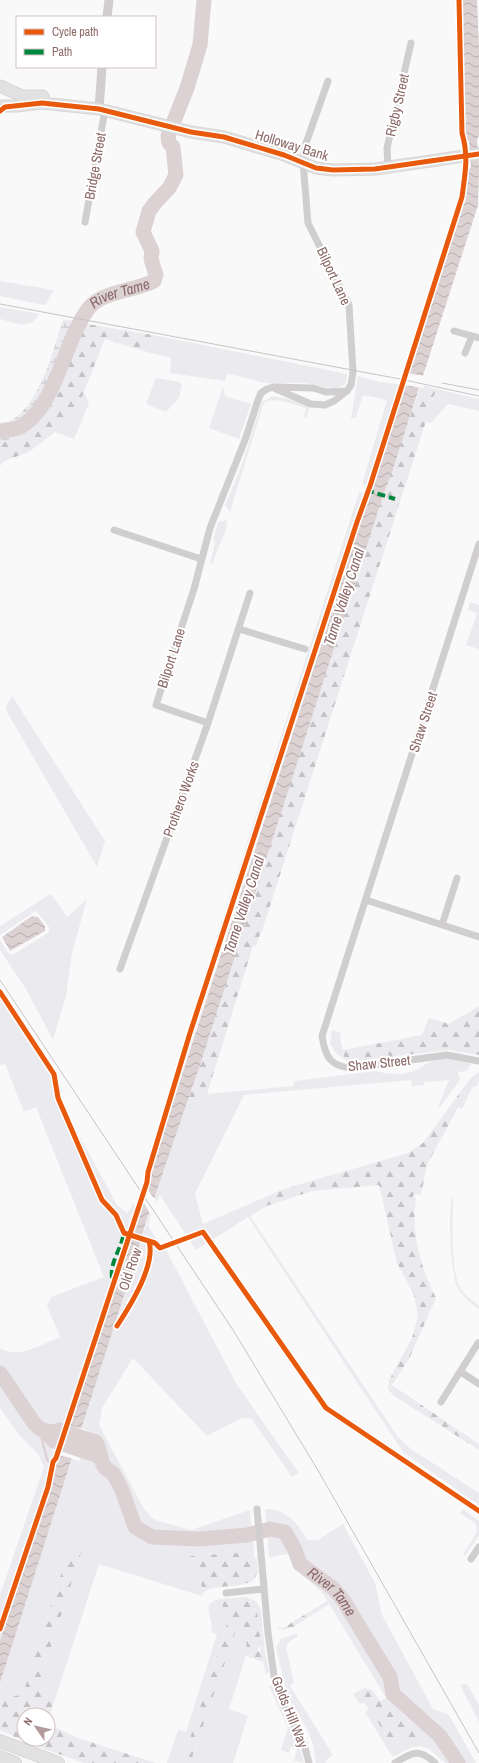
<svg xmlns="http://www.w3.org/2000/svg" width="479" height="1763" font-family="'Archivo Narrow',sans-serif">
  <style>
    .green { fill: #ebeaef }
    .forest { fill: url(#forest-firs); fill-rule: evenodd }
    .wetland { fill: url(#wetland-marsh) }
    .water { fill: url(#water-waves) }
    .pier { fill: #f9f9f9 }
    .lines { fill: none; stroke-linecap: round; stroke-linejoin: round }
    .stream { stroke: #ddd2d3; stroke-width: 2.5 }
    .river { stroke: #ddd2d3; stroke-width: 15 }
    .primary-casing { stroke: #d8d6d6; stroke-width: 13 }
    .trunk-casing { stroke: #d7d6d6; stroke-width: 14 }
    .minor { stroke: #d0cece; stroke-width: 7 }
    .tertiary { stroke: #d0cece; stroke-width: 9 }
    .primary { stroke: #e2e1e1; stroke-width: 11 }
    .trunk { stroke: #e2e1e1; stroke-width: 12 }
    .tram { stroke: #c7c4c4; stroke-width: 1 }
    .quiet { stroke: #00873e; stroke-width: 4; stroke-dasharray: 8 4; stroke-linecap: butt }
    .cycleway-casing { stroke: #fff; stroke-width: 8 }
    .cycleway { stroke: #e8590c; stroke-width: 5 }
    .labels { text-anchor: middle; stroke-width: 4; stroke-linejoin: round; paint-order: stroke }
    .street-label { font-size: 14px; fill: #8b6967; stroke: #fff }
    .water-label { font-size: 15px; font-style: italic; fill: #8c696c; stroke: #fff }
  </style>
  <defs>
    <pattern id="forest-firs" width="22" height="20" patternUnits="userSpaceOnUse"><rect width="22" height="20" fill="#ebeaef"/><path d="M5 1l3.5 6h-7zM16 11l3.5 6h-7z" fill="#c4c2c5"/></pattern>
    <pattern id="wetland-marsh" width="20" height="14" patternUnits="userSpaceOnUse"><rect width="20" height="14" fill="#ebeaef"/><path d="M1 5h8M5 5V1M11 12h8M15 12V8" fill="none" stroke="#c4c2c5"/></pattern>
    <pattern id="water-waves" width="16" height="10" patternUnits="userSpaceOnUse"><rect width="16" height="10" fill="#ddd2d3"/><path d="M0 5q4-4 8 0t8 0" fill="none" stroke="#b9aeaf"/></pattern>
  </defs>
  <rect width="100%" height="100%" fill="#f9f9f9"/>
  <!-- green -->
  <path class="green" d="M0,281l54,9 -8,14 -2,1 -44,-9z
    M0,307l39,7c-10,17 -23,9 -39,5z
    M153,335l194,39 -1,8 -2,3c-12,7 -27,-1 -40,-2 -12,-2 -25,2 -37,0 -14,-2 -26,-8 -40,-9l-2,7 -55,-8 1,-15 -24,-6z
    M358,376l22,6 26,3 -34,104 -10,-5 25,-84 -24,-5 -7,22 -5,2z
    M156,378l24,4 2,2 -3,14 -13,14 -20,-8z
    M223,387l2,9 26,8 -12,35 -30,-11z
    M437,389l42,10v12l-31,-7 -17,19 -9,-3 8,-21 3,1z
    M84,392l5,11 -15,36 -19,-7 26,-33z
    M273,396l16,3 21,8 -4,11 -2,-1 2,-9c-11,-3 -36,-14 -43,-3l-33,107 -5,-7 16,-38 21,-65z
    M359,492l12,2 -112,338 -110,345 -2,11 -3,-4 4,-20 42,-143z
    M227,520l-1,4h2l-16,40 -2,-1 5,-21 -2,-2 5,-18z
    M470,602l9,3v44l-13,-4 11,-32 -9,-3z
    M12,696l93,145 -8,26 -90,-155 -1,-5z
    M51,894l16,23 20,-18 -15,54 -6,43 -13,44 -27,-51 -26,-39v-10l8,13 5,2 36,-23v-5l-13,-16 -36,24v-9z
    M0,995l63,97 -9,6 30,46 33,61 10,8 7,-10 3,5 2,-11 3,4 -72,224 -8,-1 -10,29 8,3 -2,7h-2l-3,8 2,1 -55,169v-46l44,-128 -6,-13 -18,-18 -20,-28v-60c18,12 42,-4 60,-11l-13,-31 4,-9 53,-20 -68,-170 -12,5 -19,-48 -5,1z
    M332,1030l9,3 -1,4 5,23 -9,-7 -6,-9z
    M441,1058l16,1 15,5 -6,7 -8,1 2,8 -20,27h-2l11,-27 -25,2v3l-12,1 -1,-6 -167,15 -49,99 8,30 60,-26 4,8 -17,10 148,221 13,12 68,44v12l-76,-53 -155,-235 -52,33 -36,-55 -3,7 -3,-3 35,-101 18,-4 86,-8 2,-5 81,-10c11,3 25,5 37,0 10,-4 17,-11 28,-13z
    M479,1072v9l-3,6 -3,-1 -11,23 -5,-2 8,-13 -4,-3 10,-13z
    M453,1195c0,20 -3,75 7,92 4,8 12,13 19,19v3c-9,-7 -19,-14 -23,-25 -5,-15 -9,-75 -3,-89z
    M150,1212l1,3 -3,11 9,14 8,8 72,137 62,88 -7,4 -41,-59h-10l-34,18 -74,-78 -31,50 -3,17 45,84 7,8 7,4 33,9 59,-20 4,42 -64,4 14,36 -2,4 -103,-32 -42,129 -19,-6 44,-137h-13l-46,144 -23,6v-17l7,-23 65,-201 7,2 10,-30 -7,-3 59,-186 7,4 2,-9 -7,-2z
    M265,1509c21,0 32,13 42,31h11l25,-16 32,59 7,32 51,94 16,6 27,48h-31l-16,-14 -8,-3 -9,1 -17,9h-3l-27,-44 4,-3 -5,-6 8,-5 4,6 -6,5 21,33 5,1 12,-6h14l-14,-15 -8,-14 -14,-10 -64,-106 -28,-24 -6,-14 -19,3z
    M463,1509l16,12v14l-14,21 -2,-2 14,-22 -1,-8 -16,-11z
    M247,1597l10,5 4,8 4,43 4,18 -3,4 -5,-22 -5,-45 -6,-7 -22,-3z
    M220,1599l8,22 -46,142h-15l11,-33 8,2 31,-98 -6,-2c4,-13 -13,-29 9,-33z
    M238,1625l7,3 2,24 -18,57 19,7 -15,47h-43z
    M297,1633l1,3 -10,7 -2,4 8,36 -4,3 43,69 -8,6 1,2h-10l-3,-19 -6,-15 -19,-32 -12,-49 5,-9z
    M467,1684l12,21v17l-19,-37z
    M270,1685l3,1 8,22 16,28 7,27 -10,-2 3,-12 -6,-2 -2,6 -8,-3 7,-22 -19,-42z"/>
  <!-- forest -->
  <path class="forest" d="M87,324l66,11 -6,17 -42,-13 -24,60 -26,33 -26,20 -25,9 -4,5v-22l23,-9 19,-16 17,-30 13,-36z
    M425,386l12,3 -5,11 -2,-1 -8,21 4,1 -165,513h-1l-4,12h-3l-46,148 -18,4 195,-605 36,-105h4z
    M479,1006v49l-30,-5 -95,11 -9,-1 -2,-10 79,-15 7,-17 20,6z
    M461,1091l4,3 -38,71 -6,30 -7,-1 -1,3 3,1c-5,35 4,68 20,100l-27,61 -17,26 87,59v6l-85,-54 -6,-7 1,-9 23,-42 6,-22 -4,-21 -17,-32 -18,-78 -67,6 -45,15 -4,-8 21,-9 124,-36 15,-10z
    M69,1549l13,1 -44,137 19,6 -8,24 5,2 -2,7 26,12 78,25h-72l-54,-19 -30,-14v-30l23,-6zM24,1715h24v24h-24z
    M254,1552v6h3l1,13 -4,9c-17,10 -37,3 -50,12l-14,-36z
    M228,1598l18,2 8,4 3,8 4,35h-3v4h3l2,11 -17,-6 1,-4 -2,-24 -7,-3 -48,138h-8l46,-142 -8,-22z
    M327,1601l2,3 -36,23 -9,3 -6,-2 -1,-2 6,2z
    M364,1688l8,2 8,11 6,-3 14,10 8,14 14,15h-14l-12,6 -5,-1 -22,-33 7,-5 -4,-6 -8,5h-5l-6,-9z"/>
  <!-- wetland -->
  <path class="wetland" d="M63,319l24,5 -15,29 -22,55 -17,19 -10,8 -23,9v-21c35,0 55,-77 63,-104z"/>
  <!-- water -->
  <path class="water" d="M462,0h15l2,49v86l-2,5 2,27 -1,38 -86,267 -8,21 -185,575 -54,157 -8,30 -137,428v-42l55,-169h-2l3,-10 2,1 2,-7 88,-272 1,-7 317,-979 2,-26 3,-6 -2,-25 -4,-2z
    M32,916l6,1 7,9v5l-35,20 -8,-14z"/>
  <!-- pier -->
  <path class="pier" d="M407,373l18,3 -3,12 -18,-3z
    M145,1186l11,15 -5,14 -10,-16z
    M68,1425l16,4 -10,30 -15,-4z"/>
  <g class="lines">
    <!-- stream -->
    <path class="stream" d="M39,1428l8,31 3,4
      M457,1763v-1"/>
    <!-- river -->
    <g class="river">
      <path id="s1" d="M0,431c6,-1 13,-1 18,-3 37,-17 46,-87 70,-119 13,-18 48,-18 66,-28l2,-6 -5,-16 1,-8 -9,-19 6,-21 6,-8 14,-15 7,-13 -3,-28 -4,-4 -1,-7 19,-48 13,-43 4,-45"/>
      <path id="s2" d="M0,1373l34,50 5,5 6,3 7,1 8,-2 36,12c7,13 2,25 17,31l9,17 13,37 17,10 47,2 48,-4 23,-6 15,3 10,18 5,14 33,24 10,12 47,77 3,17 47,42 18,27"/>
      <path d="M45,1431l9,10 47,16"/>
    </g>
    <defs>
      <path id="primary" d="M0,86l22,10h21
        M0,106h17l25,-3 57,6 92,23 33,5 60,18 32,13 17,2 42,-1 104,-15"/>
      <path id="trunk" d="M0,1741l58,22
        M0,1757l15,6"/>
    </defs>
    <!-- primary casing -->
    <use href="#primary" class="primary-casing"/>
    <!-- trunk casing -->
    <use href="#trunk" class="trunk-casing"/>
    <!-- minor -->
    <path class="minor" d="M388,167l-1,-19 24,-105
      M85,222l20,-112
      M454,331l25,7
      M465,353l7,-17
      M276,389l35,15 14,1 9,-4 13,-10 4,-6 2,-13 -4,-67 -41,-82 -5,-61 2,-16 23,-65
      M114,530l87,29
      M479,544l-157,492c3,20 8,31 30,32l95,-13 32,6
      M239,629l66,20
      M208,723l-52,-18 38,-116 16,-61 35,-88 13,-40 3,-7 6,-4 6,-2 40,1 13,4 21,-1
      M366,900l113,37
      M442,925l15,-47
      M120,969l88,-246 42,-130
      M461,1372l18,12
      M441,1402l37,-59
      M467,1503l12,8
      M257,1509l11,124 6,43 8,25 22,43 5,19
      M471,1559l8,-12
      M226,1593l38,-4
      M395,1763c16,-10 24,-16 40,0"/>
    <!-- tertiary -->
    <path class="tertiary" d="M107,17l2,-17
      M99,109l3,-42"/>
    <!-- primary -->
    <use href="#primary" class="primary"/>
    <!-- trunk -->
    <use href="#trunk" class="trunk"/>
    <!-- tram -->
    <path class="tram" d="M0,304l400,75 79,17
      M442,383l37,7
      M0,980l233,350 86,142 160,281"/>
    <!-- quiet -->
    <path class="quiet" d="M366,490l29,9
      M112,1278c-2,-16 8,-27 11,-41"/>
    <defs>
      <path id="cycleway" d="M0,111l5,-4 37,-4 57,6 92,23 33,5 60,18 32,13 17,2 42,-1 104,-15
        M0,992l54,82 4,24 44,102 14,15 8,18 31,10 5,5 43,-16 123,176 153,103
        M117,1326c13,-20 39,-61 32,-85
        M0,1629l48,-142 5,-25 3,-4 91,-276 1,-10 42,-139 167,-511 13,-36 92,-289c3,-25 7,-39 0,-64l-3,-133"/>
    </defs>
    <!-- cycleway casing -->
    <use href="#cycleway" class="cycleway-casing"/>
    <!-- cycleway -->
    <use href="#cycleway" class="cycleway"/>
  </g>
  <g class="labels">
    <!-- street labels -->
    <g class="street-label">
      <text transform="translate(397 105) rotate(-77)" y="5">Rigby Street</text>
      <text transform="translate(292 145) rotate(17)" y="5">Holloway Bank</text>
      <text transform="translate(95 166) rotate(-80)" y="5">Bridge Street</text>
      <text transform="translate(334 276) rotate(65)" y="5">Bilport Lane</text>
      <text transform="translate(171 658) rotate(-72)" y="5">Bilport Lane</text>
      <text transform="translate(423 722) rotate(-72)" y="5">Shaw Street</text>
      <text transform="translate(181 799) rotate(-70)" y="5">Prothero Works</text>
      <text transform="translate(379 1063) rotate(-6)" y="5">Shaw Street</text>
      <text transform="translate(130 1269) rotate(-71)" y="5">Old Row</text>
      <text transform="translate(290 1712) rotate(68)" y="5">Golds Hill Way</text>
    </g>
    <!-- water labels -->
    <g class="water-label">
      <text dy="5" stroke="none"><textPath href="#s1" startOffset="195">River Tame</textPath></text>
      <text transform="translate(344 597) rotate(-72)" y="5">Tame Valley Canal</text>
      <text transform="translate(244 905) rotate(-72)" y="5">Tame Valley Canal</text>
      <text dy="5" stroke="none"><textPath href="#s2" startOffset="455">River Tame</textPath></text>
    </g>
  </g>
  <!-- legend -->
  <rect x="16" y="16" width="140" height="52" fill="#ffffff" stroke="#d1c3c2"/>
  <rect x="24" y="29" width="20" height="6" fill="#e8590c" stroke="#d1c3c2"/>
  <text x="52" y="36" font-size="12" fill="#8b6967">Cycle path</text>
  <rect x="24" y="49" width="20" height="6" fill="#00873e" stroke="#d1c3c2"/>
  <text x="52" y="56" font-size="12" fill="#8b6967">Path</text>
  <!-- north arrow -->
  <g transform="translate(36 1727) rotate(304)"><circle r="19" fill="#ffffff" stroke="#d1c3c2"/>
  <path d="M0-3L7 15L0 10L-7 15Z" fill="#b29b9a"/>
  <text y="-6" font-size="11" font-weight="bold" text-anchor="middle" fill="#8b6967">N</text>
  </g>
</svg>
